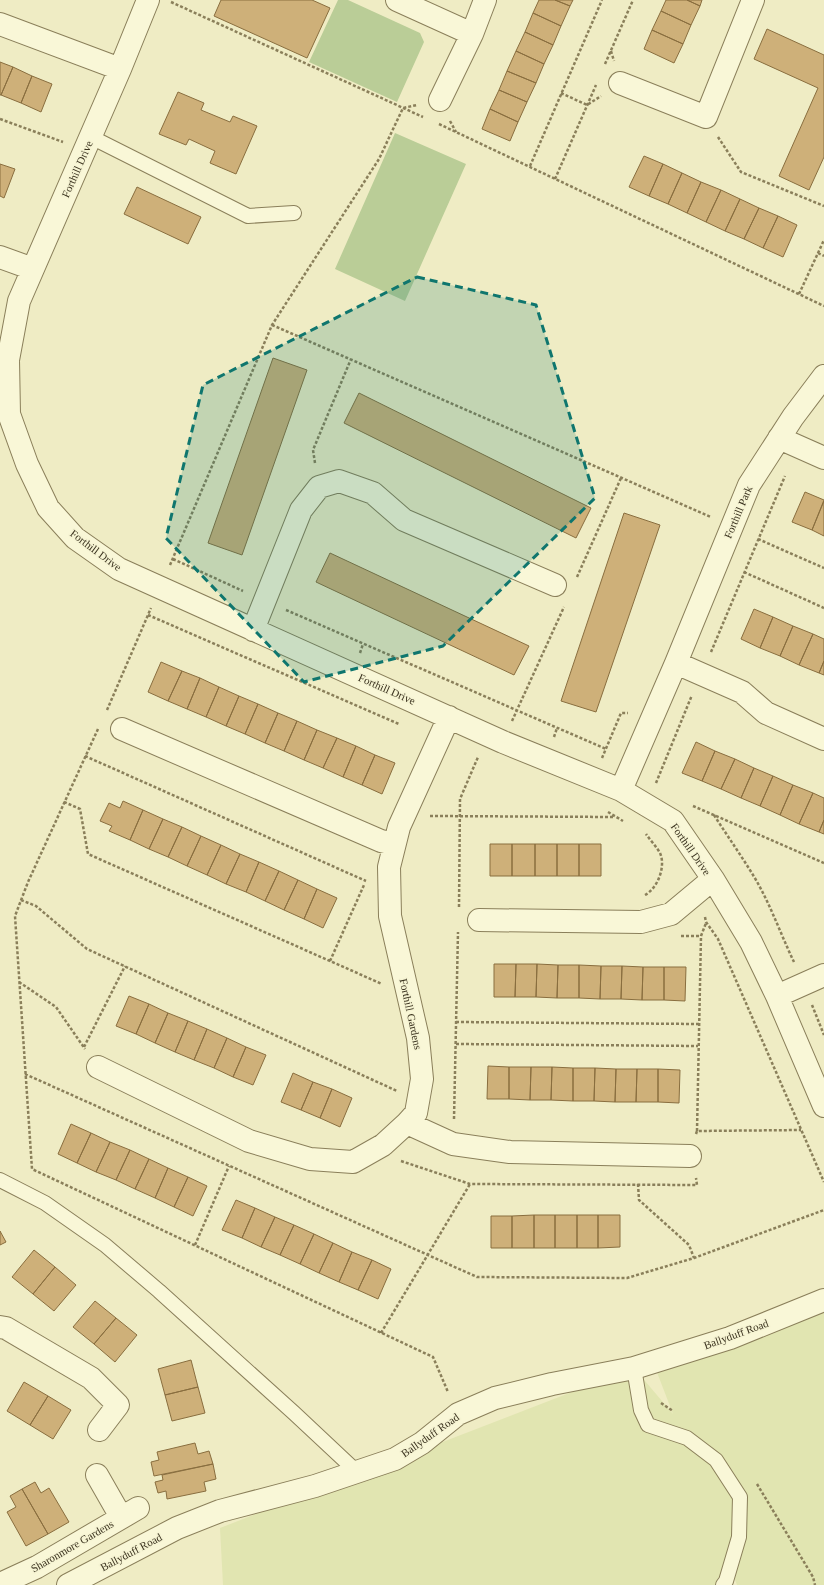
<svg xmlns="http://www.w3.org/2000/svg" width="824" height="1585" font-family="'Times New Roman',serif">
  <style>
    .farmland { fill: #e1e5b1 }
    .green { fill: #bacd97 }
    .building { fill: #ceb079; stroke: #896e3f }
    .lines { fill: none; stroke-linecap: round; stroke-linejoin: round }
    .lane-casing { stroke: #8a7f5a; stroke-width: 16 }
    .street-casing { stroke: #8a7f5a; stroke-width: 24 }
    .path { stroke: #8a7f5a; stroke-width: 2.5; stroke-dasharray: 3 2; stroke-linecap: butt }
    .lane { stroke: #f9f7d7; stroke-width: 14 }
    .street { stroke: #f9f7d7; stroke-width: 22 }
    .marked { fill: #0f766e; fill-opacity: 0.2; stroke: #0f766e; stroke-width: 3; stroke-dasharray: 8 5; stroke-linejoin: round }
    .labels { text-anchor: middle; stroke-width: 3; stroke-linejoin: round; paint-order: stroke }
    .street-label { font-size: 11px; fill: #3a321e; stroke: #f6f4d3 }
  </style>
  <rect width="100%" height="100%" fill="#efecc4"/>
  <!-- farmland -->
  <path class="farmland" d="M824,1300v285h-87l-8,-21 -8,21h-498l-3,-57 414,-160 39,46 -20,-52z"/>
  <!-- green -->
  <path class="green" d="M338,0h10l72,33 4,9 -27,60 -88,-40z
    M395,133l71,31 -61,137 -70,-32z"/>
  <!-- building -->
  <path class="building" d="M221,0h91l18,8 -23,50 -93,-42z
    M539,0h16l15,6 -9,20 -28,-13z
    M555,0h18l-3,6z
    M666,0h21l13,6 -9,19 -30,-14z
    M687,0h15l-2,6z
    M661,11l30,14 -8,19 -31,-14z
    M533,13l28,13 -8,19 -28,-13z
    M767,29l57,26v102l-15,33 -30,-14 39,-88 -64,-29z
    M652,30l31,14 -9,19 -30,-14z
    M525,32l28,13 -9,19 -28,-13z
    M516,51l28,13 -8,19 -29,-12z
    M0,62l13,5 -12,28h-1z
    M13,67l19,9 -11,27 -20,-8z
    M507,71l29,12 -9,19 -28,-12z
    M32,76l20,8 -11,28 -20,-9z
    M499,90l28,12 -9,20 -28,-13z
    M178,92l26,11 -3,7 29,12 3,-6 24,10 -21,48 -26,-11 5,-12 -26,-12 -3,6 -27,-11z
    M490,109l28,13 -8,19 -28,-12z
    M644,156l19,8 -14,32 -20,-9z
    M0,164l15,5 -11,29 -4,-2z
    M663,164l19,9 -14,31 -19,-8z
    M682,173l19,9 -14,31 -19,-9z
    M701,182l20,8 -15,32 -19,-9z
    M137,187l64,30 -13,27 -64,-30z
    M721,190l19,9 -15,32 -19,-9z
    M740,199l19,9 -15,31 -19,-8z
    M759,208l19,8 -15,32 -19,-9z
    M778,216l19,9 -14,32 -20,-9z
    M273,358l34,12 -65,185 -34,-12z
    M359,393l232,115 -15,30 -232,-115z
    M805,492l19,8 -12,30 -20,-8z
    M824,501v35l-12,-6z
    M624,513l36,12 -64,187 -35,-11z
    M330,553l199,93 -15,29 -198,-93z
    M754,609l19,8 -13,31 -19,-9z
    M773,617l20,9 -13,30 -20,-8z
    M793,626l20,8 -14,31 -19,-9z
    M813,634l11,5v22l-5,12 -20,-8z
    M824,661v14l-5,-2z
    M161,662l21,9 -14,30 -20,-9z
    M182,671l18,7 -13,31 -19,-8z
    M200,678l19,9 -13,30 -19,-8z
    M219,687l20,9 -13,30 -20,-9z
    M239,696l19,8 -13,30 -19,-8z
    M258,704l20,9 -13,30 -20,-9z
    M278,713l19,8 -13,30 -19,-8z
    M297,721l20,9 -13,30 -20,-9z
    M317,730l20,8 -14,30 -19,-8z
    M337,738l19,8 -13,31 -20,-9z
    M696,742l19,9 -13,30 -20,-8z
    M356,746l19,9 -13,30 -19,-8z
    M715,751l20,8 -14,30 -19,-8z
    M375,755l20,8 -13,31 -20,-9z
    M735,759l19,9 -13,30 -20,-9z
    M754,768l19,8 -13,30 -19,-8z
    M773,776l20,9 -13,30 -20,-9z
    M793,785l20,8 -14,31 -19,-9z
    M813,793l11,5v22l-5,12 -20,-8z
    M123,801l20,9 -13,30 -21,-9 3,-5 -12,-5 9,-18 11,5z
    M143,810l20,9 -14,30 -19,-9z
    M163,819l19,8 -14,30 -19,-8z
    M824,820v14l-5,-2z
    M182,827l19,9 -14,30 -19,-9z
    M201,836l20,9 -14,30 -20,-9z
    M490,844h22v32h-22z
    M512,844h23v32h-23z
    M535,844h22v32h-22z
    M557,844h22v32h-22z
    M579,844h22v32h-22z
    M221,845l19,9 -14,30 -19,-9z
    M240,854l19,8 -13,30 -20,-8z
    M259,862l20,9 -14,30 -19,-9z
    M279,871l19,9 -14,30 -19,-9z
    M298,880l19,9 -13,30 -20,-9z
    M317,889l20,9 -14,30 -19,-9z
    M494,964h22l-1,33h-21z
    M516,964h21l-1,33h-21z
    M537,964l21,1 -1,33 -21,-1z
    M558,965h21v33h-22z
    M579,965l22,1 -1,33 -21,-1z
    M601,966h21l-1,33h-21z
    M622,966l21,1 -1,33 -21,-1z
    M643,967h21v33h-22z
    M664,967h22l-1,34 -21,-1z
    M129,996l20,8 -13,30 -20,-8z
    M149,1004l19,9 -13,30 -19,-9z
    M168,1013l20,8 -13,31 -20,-9z
    M188,1021l19,8 -13,31 -19,-8z
    M207,1029l20,9 -13,30 -20,-8z
    M227,1038l19,9 -13,30 -19,-9z
    M246,1047l20,8 -13,30 -20,-8z
    M488,1066l21,1v32h-22z
    M509,1067h22l-1,33 -21,-1z
    M531,1067h21l-1,33h-21z
    M552,1067l21,1v33l-22,-1z
    M573,1068h22l-1,33h-21z
    M595,1068l21,1 -1,33 -21,-1z
    M616,1069h21l-1,33h-21z
    M637,1069h21v33h-22z
    M658,1069l22,1 -1,33 -21,-1z
    M293,1073l20,9 -12,28 -20,-8z
    M313,1082l19,7 -12,29 -19,-8z
    M332,1089l20,9 -12,29 -20,-9z
    M71,1124l20,9 -14,30 -19,-9z
    M91,1133l19,9 -14,30 -19,-9z
    M110,1142l20,8 -14,30 -20,-8z
    M130,1150l19,9 -14,30 -19,-9z
    M149,1159l19,9 -13,30 -20,-9z
    M168,1168l20,9 -14,30 -19,-9z
    M188,1177l19,9 -14,30 -19,-9z
    M236,1200l19,8 -13,30 -20,-8z
    M255,1208l20,9 -14,30 -19,-9z
    M534,1215h21v33h-21z
    M534,1215v33h-22v-32z
    M555,1215h22v33h-22z
    M577,1215h21v33h-21z
    M598,1215h22v32l-22,1z
    M491,1216h21v32h-21z
    M275,1217l19,8 -14,30 -19,-8z
    M294,1225l20,9 -14,30 -20,-9z
    M0,1231l6,11 -6,3z
    M314,1234l19,9 -14,30 -19,-9z
    M333,1243l19,9 -13,30 -20,-9z
    M34,1250l21,17 -22,27 -21,-17z
    M352,1252l20,8 -14,30 -19,-8z
    M372,1260l19,9 -13,30 -20,-9z
    M55,1267l21,18 -22,26 -21,-17z
    M95,1301l21,17 -22,26 -21,-17z
    M116,1318l21,17 -22,27 -21,-18z
    M191,1360l7,27 -33,8 -7,-26z
    M24,1382l24,14 -18,29 -23,-14z
    M198,1387l7,26 -33,8 -7,-26z
    M48,1396l23,14 -18,29 -23,-14z
    M195,1443l3,11 11,-3 4,13 -59,12 -3,-14 8,-2 -2,-8z
    M213,1464l3,15 -12,3 2,9 -39,8 -1,-8 -8,2 -3,-11 8,-2 -1,-5z
    M35,1482l6,11 8,-5 20,34 -21,12 -26,-45z
    M22,1489l26,45 -22,12 -19,-34 9,-5 -6,-11z"/>
  <g class="lines">
    <defs>
      <path id="lane" d="M91,137l157,79 46,-3
        M0,1180l45,23 60,42 54,46 135,122 63,59
        M634,1368l7,42 7,15 39,13 29,22 24,37 -1,40 -13,44 -3,4"/>
      <path id="street" d="M148,0l-28,69 -101,232 -11,59 1,54 18,50 21,44 27,30 44,31 384,173 118,48 52,31 40,58 38,63 26,54 47,110
        M397,0l75,34
        M0,24l120,45
        M620,83l86,34 47,-117
        M440,100l32,-66 13,-34
        M0,257l33,12
        M779,438l45,20
        M253,630l48,-120 18,-23 20,-6 34,12 31,27 151,65
        M676,663l66,29 24,21 58,26
        M122,729l259,112 13,3
        M621,790l55,-127 73,-178 44,-68 31,-41
        M479,920l162,2 30,-8 42,-35
        M777,996l47,-21
        M98,1067l151,74 61,18 43,3 30,-17 24,-22 9,-10 6,-34 -4,-41 -28,-122 -1,-49 10,-40 50,-110
        M407,1123l46,21 57,8 180,4
        M0,1327l6,1 85,50 27,27 -19,25
        M97,1475l24,42
        M0,1584l37,-17 101,-59
        M68,1585l109,-57 43,-17 95,-25 80,-27 27,-16 36,-29 37,-16 57,-14 82,-16 96,-30 94,-38"/>
    </defs>
    <!-- lane casing -->
    <use href="#lane" class="lane-casing"/>
    <!-- street casing -->
    <use href="#street" class="street-casing"/>
    <!-- path -->
    <path class="path" d="M171,2l252,115
      M611,51l3,10
      M605,64l28,-64
      M561,93l26,12 14,-9
      M0,119l63,23
      M450,121l6,11
      M439,124l385,182
      M718,137l23,35 83,34
      M530,166l72,-166
      M555,179l41,-94
      M818,253l6,3
      M799,294l25,-54
      M272,325l439,192
      M315,463l-2,-13 38,-91
      M758,539l66,29
      M173,559l70,32
      M170,565l102,-240 107,-166 24,-51 14,-3
      M744,572l80,36
      M577,577l44,-99
      M286,610l320,139
      M148,615l251,109
      M711,652l74,-176
      M360,653l3,-9
      M107,710l44,-102
      M512,721l52,-114
      M98,729l-70,153 -13,34 17,253 401,188 15,35
      M554,737l3,-9
      M85,756l281,125
      M602,758l19,-45h7
      M656,783l36,-88
      M64,802l16,7 8,45 294,130
      M693,806l131,57
      M608,812l15,9
      M714,815c14,22 29,43 42,65 15,26 25,55 38,82
      M430,816l185,1
      M645,895c13,-7 21,-29 15,-42 -4,-7 -10,-13 -14,-19
      M21,900l15,6 51,43 310,142
      M459,907l1,-108 18,-42
      M705,917l1,5 12,17 106,243
      M681,936h20
      M330,961l34,-76
      M19,982l37,25 29,42
      M812,1005l12,30
      M456,1022l243,2
      M456,1044l242,2
      M84,1047l41,-81
      M25,1074l452,203 150,1 67,-20 130,-48
      M454,1119l4,-187
      M697,1131l4,-195 5,-13
      M696,1134l1,-3 104,-1
      M401,1161l69,23 227,1 -1,-7
      M638,1184l1,16 50,45 5,13
      M195,1245l34,-79
      M381,1333l89,-149
      M661,1403l12,8
      M757,1484l56,93 2,8"/>
    <!-- lane -->
    <use href="#lane" class="lane"/>
    <!-- street -->
    <use href="#street" class="street"/>
  </g>
  <!-- marked area -->
  <path class="marked" d="M417,277l119,28 59,193 -152,148 -139,36 -138,-144 37,-153z"/>
  <g class="labels">
    <!-- street labels -->
    <g class="street-label">
      <text transform="translate(77 169) rotate(-66)" y="4">Forthill Drive</text>
      <text transform="translate(738 512) rotate(-67)" y="4">Forthill Park</text>
      <text transform="translate(96 550) rotate(37)" y="4">Forthill Drive</text>
      <text transform="translate(387 689) rotate(24)" y="4">Forthill Drive</text>
      <text transform="translate(691 849) rotate(55)" y="4">Forthill Drive</text>
      <text transform="translate(411 1014) rotate(78)" y="4">Forthill Gardens</text>
      <text transform="translate(736 1334) rotate(-20)" y="4">Ballyduff Road</text>
      <text transform="translate(430 1435) rotate(-35)" y="4">Ballyduff Road</text>
      <text transform="translate(72 1546) rotate(-30)" y="4">Sharonmore Gardens</text>
      <text transform="translate(131 1552) rotate(-28)" y="4">Ballyduff Road</text>
    </g>
  </g>
</svg>
